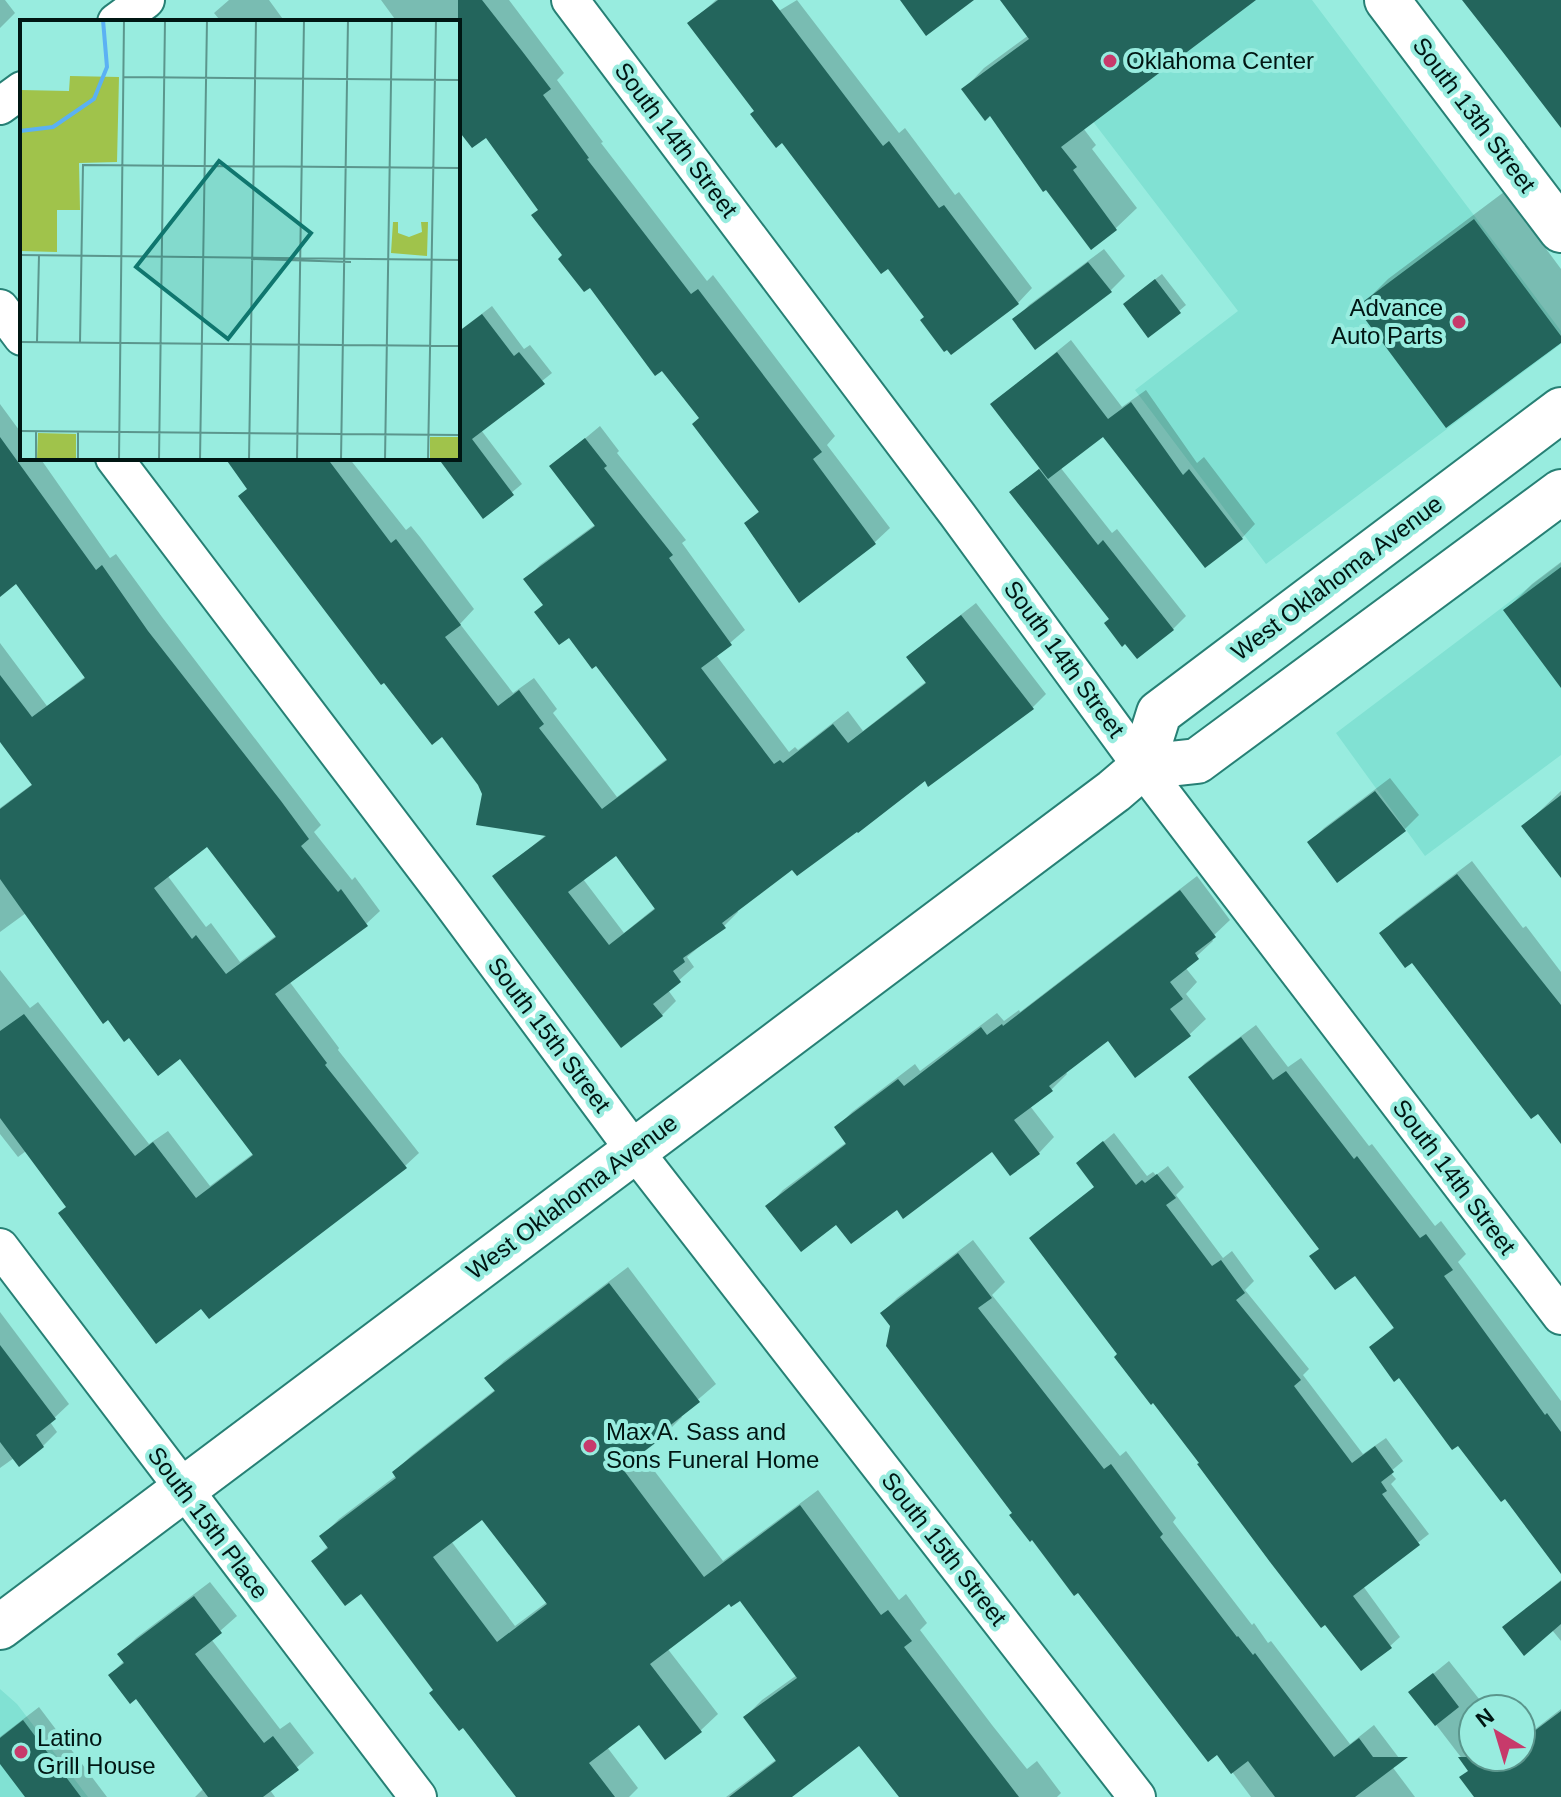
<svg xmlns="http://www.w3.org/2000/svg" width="1561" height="1797" font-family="Helvetica,sans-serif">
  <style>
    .built { fill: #81e1d3 }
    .shadow { fill: #0003; fill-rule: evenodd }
    .building { fill: #23655c; fill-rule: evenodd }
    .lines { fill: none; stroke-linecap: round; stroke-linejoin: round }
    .minor-casing { stroke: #278075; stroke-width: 40 }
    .tertiary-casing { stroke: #278075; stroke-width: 48 }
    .secondary-casing { stroke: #278075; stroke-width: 48 }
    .minor { stroke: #fff; stroke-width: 36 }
    .tertiary { stroke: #fff; stroke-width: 44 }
    .secondary { stroke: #fff; stroke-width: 44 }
    .poi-dot { fill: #c73a6b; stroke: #98ecdf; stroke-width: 3 }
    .labels { text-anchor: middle; stroke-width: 8; stroke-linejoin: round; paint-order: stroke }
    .poi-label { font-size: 24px; fill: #001613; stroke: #98ecdf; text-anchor: start }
    .street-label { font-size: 24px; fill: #001613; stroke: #98ecdf }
    .inset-river { fill: none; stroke: #5bb1f3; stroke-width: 4 }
    .inset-road { fill: none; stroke: #5b968d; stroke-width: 2 }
    .view { fill: #0f766e; fill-opacity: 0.15; stroke: #0f766e; stroke-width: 4 }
    .inset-edge { fill: none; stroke: #001613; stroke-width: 4 }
  </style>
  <rect width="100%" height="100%" fill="#98ecdf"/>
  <!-- built -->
  <path class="built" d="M1000,0h312l249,331v13l-295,220 -131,-174 103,-79z
    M1561,563v192l-136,101 -89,-123z
    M0,1689l17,15 71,93h-88z"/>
  <!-- shadow -->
  <path class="shadow" d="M0,0h5l10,13 -15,15z
    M229,0h40l16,22h-70l4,-3 -5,-6z
    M381,0h128l55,73 -7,7 46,62 -2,1 106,138 6,-6 122,161 -8,9 63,83 -15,14 -76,58 -53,-76 14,-14 -59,-92 -137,-163 -24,-46 -54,-74 -23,-3 -5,4v-114h-61z
    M716,0h52l9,12 20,-12 102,133 6,-5 50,67 4,-3 73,96 -14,15 -70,45 -60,-82 -132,-155 -66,-88z
    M1002,0h250l-169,128 13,17 -4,4 45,59 -21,20 -25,19 -100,-133 -27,-25 20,-21 45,-33z
    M1504,192l57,77v71l-202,-32 29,-29z
    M1104,249l21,27 -15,15 -95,29 14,-15z
    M1162,274l24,31 -7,6 -47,-14z
    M492,306l32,43 6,-4 22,28 -71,57 41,54 -39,32 -43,-58h18v-126z
    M1071,340l51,67 24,-17 51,73 7,-6 51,67 -13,14 -139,-104 -43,33 52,66 5,-4 69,87 -13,13 -62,-10 -99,-127 29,-25 -49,-63z
    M0,404l22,30v24h18l70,100 6,-4 46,63 159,208 -7,7 38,48 3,-3 25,34 -14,13 -77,57 50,67 -1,2 81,103 -14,13 -204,140 -133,-100 -42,-55 -8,6 -18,-23v-164l30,38 8,-6 111,142 19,-13 42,55 44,-33 -74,-97 -154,-143 -26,19v-124l34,-25 -34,-44v-96l47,63 39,-30 -69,-94 -17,12zM208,845l69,90 -37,27 -29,-39 -5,4 -39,-52z
    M600,426l19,25 -2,2 69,87 -4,3 63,87 -29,25 73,97 6,-5 3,3 50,-39 15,20 64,-50 -18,-23 14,-14 53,-41 70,91 -14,14 -239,159 -56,43 1,2 -14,14 -37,31 7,10 -26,23 8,11 -14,14 -167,-138 52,-43 -68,-50 -251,-326h121l57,72 5,-4 9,11 54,72 -14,15 53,69 21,-15 23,31 -4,4 64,84 51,-39 -72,-95 -70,-84 14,-14 56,-41 -44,-58zM617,853l39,54 -32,26 -41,-54z
    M1561,562v123l-56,-74 27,-27z
    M1390,778l29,37 -15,15 -94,12 14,-14z
    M1561,791v52l-37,-17z
    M1472,861l51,67 3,-2 35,46v169l-149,-181 -31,-26 15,-15z
    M1197,876l33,44 -19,18 2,3 -28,26 12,15 -11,12 20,25 -16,15 -54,41 -28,-36 -43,32 2,3 -16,16 -21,16 24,31 -15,16 -47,-4 -95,58 -60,15 -69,-16 15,-16 64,-48 -11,-14 16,-16 63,-48 5,7 77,-58 7,8 15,-11 1,2z
    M1256,1025l32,42 13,-9 68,88 3,-2 63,82 6,-5 25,33 -8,8 103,139v170l-56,-75 -106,-121 -28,-28 24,-21 -40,-53 -34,-26 -130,-170 14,-14z
    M1114,1133l33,43 6,-4 3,3 12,-9 16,21 -8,8 47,63 9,-7 22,30 -9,9 64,79 -6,6 60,79 23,-16 17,23 -13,11 6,7 -5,5 38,50 -66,52 37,51 -10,9 -188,-183 -83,-109 -23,-168 -18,-23z
    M973,1240l32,42 -13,13 128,161 6,-5 50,67 -3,4 79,103 2,-2 14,20 3,-2 79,103 24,-19 25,33 -8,7 24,32h-164l-33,-44 -203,-240 -133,-200 15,-15z
    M628,1267l88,117 -36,31 2,2 -17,17 -25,18 83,109 95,-71 81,110 7,-6 21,29 -7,7 72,95 35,44 10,-8 24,32 -4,4h-155l-42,-54 -69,54h-65l51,-38 -32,-42 17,-17 35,-25 -57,-77 -11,3 -62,47 51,66 -18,17 -61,-9 -32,25 31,41 -9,9h-111l-156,-206 -49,-30 16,-16 -7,-9 17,-17 58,-44 -3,-3 18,-17 84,-66 -9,-11 17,-17zM483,1517l64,85 -32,24 -64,-85z
    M0,1312l69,92 -19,18 7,10 -14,14 -29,12 -14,10z
    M1561,1580v61l-9,-11 -47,-3z
    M210,1582l27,34 -26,23 69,90 10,-7 24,31 -44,37 5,7h-80l9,-9 -68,-92 -26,-21 15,-15 -5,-6 16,-16z
    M1449,1661l38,48h-14v48h48v-17l40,-31v88h-84l-7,-28 -59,-77z
    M39,1707l68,90h-80l-27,-36v-24z"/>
  <!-- building -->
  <path class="building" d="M458,0h24l40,51 29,38 -8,6 46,63 -2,1 104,135 7,-5 124,163 -9,7 63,85 -77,59 -55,-80 15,-11 -67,-88 7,-6 -37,-47 -7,5 -65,-88 -6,4 -26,-33 4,-4 -31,-40 7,-5 -52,-72 -14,10 -14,-18z
    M718,0h54l111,146 6,-5 50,67 5,-3 75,99 -68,51 -4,-5 -3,2 -24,-32 4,-3 -36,-48 -7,5 -99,-131 -6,5 -26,-34 4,-3 -67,-88z
    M900,0h74l-48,36z
    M1000,0h256l-195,147 16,20 -4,3 44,60 -26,20 -45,-60 -3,2 -53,-76 -5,5 -24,-32 68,-50z
    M1462,0h99v128l-59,-77z
    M1474,219l87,117v7l-115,85 -90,-121z
    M1088,262l24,30 -77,58 -23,-31z
    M1155,279l26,34 -33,25 -25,-34z
    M482,314l32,42 5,-4 26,32 -73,55 42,56 -31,24 -45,-61h20v-126z
    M1057,352l51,67 23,-17 52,73 6,-6 54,70 -38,29 -102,-131 -55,42 -58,-75z
    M0,437l96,133 6,-5 46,66 133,170 28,38 -8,7 37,46 3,-3 27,37 -93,68 52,69 -2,2 82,103 -198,151 -8,-10 -45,35 -98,-131 8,-6 -66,-89v-87l24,-17 111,142 18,-14 43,56 57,-43 -73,-96 -22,17 -29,-38 -5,4 -16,-22 -5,4 -103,-145v-70l32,-24 -32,-43v-67l32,42 53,-39 -69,-94 -16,13zM207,847l69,90 -50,37 -30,-39 -4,4 -38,-51z
    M585,438l22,28 -3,2 69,87 -4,3 63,87 -31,23 73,96 6,-4 3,3 50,-39 15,19 78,-60 -20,-26 55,-42 73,94 -106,78 -3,-6 -67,52 -1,-1 -60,44 -5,-6 -70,53 4,5 -43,30 2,4 -12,9 8,11 -28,22 10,12 -42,32 -129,-172 54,-40 -70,-11 6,-31 -4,-9 -36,-48 -10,8 -48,-62 -3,2 -143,-189 9,-7 -22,-31h102l64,85 5,-4 65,86 -16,12 53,69 21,-16 25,34 -5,4 63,81 65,-49 -71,-94 -4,3 -23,-31 -10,7 -25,-33 9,-7 -20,-26 72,-53 -46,-60zM616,856l39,53 -46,36 -41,-53z
    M1039,469l59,76 5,-5 71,90 -37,29 -12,-15 -3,3 -18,-24 5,-4 -100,-127z
    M1561,567v121l-58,-78z
    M1375,791l31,40 -69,52 -30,-41z
    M1561,795v83l-40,-52z
    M1457,874l104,131v139l-23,-30 -7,5 -119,-156 -7,5 -26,-35z
    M1180,890l36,47 -21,16 4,6 -29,23 13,17 -13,10 21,27 -56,42 -27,-37 -59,45 4,5 -39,29 26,34 -30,22 -18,-24 -89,67 -6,-9 -46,34 -15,-19 -35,27 -36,-46 81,-62 -12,-17 64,-48 6,7 77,-59 6,8 15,-11 1,2z
    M1241,1037l32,43 13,-9 68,88 3,-3 63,82 6,-4 27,36 -9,6 101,139 2,-2 14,19v142l-56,-75 -4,3 -43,-56 -6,4 -53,-72 -5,4 -25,-35 25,-19 -39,-52 -20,14 -26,-34 10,-7 -131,-172z
    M1103,1141l33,44 6,-5 3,3 12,-9 19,24 -10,7 46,61 9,-6 24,33 -9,7 65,80 -7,6 58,77 23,-17 19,26 -13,10 6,9 -5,3 38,51 -67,51 39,52 -31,23 -36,-46 -4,3 -51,-66 -73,-98 2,-1 -46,-60 -2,2 -37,-48 3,-3 -88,-116 65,-51 -18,-24z
    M958,1253l34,45 -14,10 126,161 7,-5 52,70 -3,3 77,100 1,-1 15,19 2,-2 79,104 25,-19 14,19h35l-53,40h-80l-27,-36 -17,13 -14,-19 -9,7 -130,-169 -4,3 -42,-56 -2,2 -21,-27 3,-2 -126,-167 4,-20 -10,-13z
    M609,1283l91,119 -37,29 3,4 -44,33 82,109 96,-72 81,110 7,-5 24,31 -8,6 115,150h-120l-40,-51 -67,51h-63l47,-36 -33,-44 54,-39 -57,-77 -9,6 -2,-3 -79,60 52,68 -37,28 -26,-35 -50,38 26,34h-99l-53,-69 -4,3 -30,-38 4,-3 -72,-96 -16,12 -34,-45 17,-13 -9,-12 77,-58 -4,-6 103,-81 -11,-13zM482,1520l65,84 -50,38 -64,-85z
    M0,1345l56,74 -20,16 8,12 -25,20 -19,-25z
    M1561,1581v43l-37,32 -22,-29z
    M194,1596l28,37 -27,21 69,89 9,-7 26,34 -36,27h-55l-72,-98 -6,5 -22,-29 16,-12 -7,-9z
    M1433,1673l26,34 -24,19 -27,-34z
    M1561,1711v86h-87l-15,-20 9,-6 -10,-14h63v-16z
    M23,1720l58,77h-56l-25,-33v-26z"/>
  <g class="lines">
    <defs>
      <path id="minor" d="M570,0l387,514 185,253 419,549
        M116,22l30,-22
        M0,106l22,-16
        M0,308l22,29
        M114,458l332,438 188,254 503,647
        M0,1247l418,550"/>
      <path id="tertiary" d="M1387,0l174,230"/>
      <path id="secondary" d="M1142,767l55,-6 364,-269
        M0,1627l1114,-836 28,-24 17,-54 402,-303"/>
    </defs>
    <!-- minor casing -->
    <use href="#minor" class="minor-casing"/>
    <!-- tertiary casing -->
    <use href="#tertiary" class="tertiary-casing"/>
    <!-- secondary casing -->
    <use href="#secondary" class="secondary-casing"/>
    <!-- minor -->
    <use href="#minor" class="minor"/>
    <!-- tertiary -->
    <use href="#tertiary" class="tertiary"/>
    <!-- secondary -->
    <use href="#secondary" class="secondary"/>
  </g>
  <!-- markers -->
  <g class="poi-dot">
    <circle cx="1110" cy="61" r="8"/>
    <circle cx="1459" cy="322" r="8"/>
    <circle cx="590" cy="1446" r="8"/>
    <circle cx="21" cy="1752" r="8"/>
  </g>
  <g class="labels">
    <!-- poi labels -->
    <g class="poi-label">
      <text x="1126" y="69">Oklahoma Center</text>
      <text x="1443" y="316" text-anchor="end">Advance<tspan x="1443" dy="28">Auto Parts</tspan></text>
      <text x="606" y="1440">Max A. Sass and<tspan x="606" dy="28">Sons Funeral Home</tspan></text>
      <text x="37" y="1746">Latino<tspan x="37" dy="28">Grill House</tspan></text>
    </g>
    <!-- street labels -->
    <g class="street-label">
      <text transform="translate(1474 115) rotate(53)" y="8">South 13th Street</text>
      <text transform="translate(676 140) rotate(53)" y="8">South 14th Street</text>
      <text transform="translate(1337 578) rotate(-37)" y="8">West Oklahoma Avenue</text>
      <text transform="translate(1064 659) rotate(54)" y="8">South 14th Street</text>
      <text transform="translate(549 1035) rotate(53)" y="8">South 15th Street</text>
      <text transform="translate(1454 1177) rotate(53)" y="8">South 14th Street</text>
      <text transform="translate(572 1197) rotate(-37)" y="8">West Oklahoma Avenue</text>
      <text transform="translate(208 1523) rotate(53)" y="8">South 15th Place</text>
      <text transform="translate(944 1549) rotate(52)" y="8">South 15th Street</text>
    </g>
  </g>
  <!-- overview -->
  <g transform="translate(20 20)">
    <rect width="440" height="440" fill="#98ecdf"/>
    <path d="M50,56l49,1 -2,85 -38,1 1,47h-23v42l-37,-1v-161l49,1zM373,202h5v11l11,4 13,-5 -1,-10h7l-1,34 -36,-3zM18,413l38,1v26h-39zM410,417h30v23h-30z" fill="#a0c34b"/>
    <path class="inset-river" d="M0,111l33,-4 41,-28 13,-32 -4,-47"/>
    <path class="inset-road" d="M103,57l337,3M0,235l440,5M231,239l100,3M0,322l440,4M17,322l2,-87M60,323l3,-178 377,3M0,411l440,4M16,440v-29M58,440v-28M99,440l5,-440M139,440l6,-440M180,440l7,-440M229,440l7,-440M277,440l7,-440M321,440l7,-440M365,440l7,-440M408,440l8,-440"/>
    <path class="view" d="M199,141l92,72 -83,106 -92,-72z"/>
    <rect width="440" height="440" class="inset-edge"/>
  </g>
  <!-- north arrow -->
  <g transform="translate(1497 1733) rotate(322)"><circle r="38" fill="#98ecdf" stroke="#5b968d" stroke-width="2"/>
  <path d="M0-6L14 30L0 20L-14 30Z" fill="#c73a6b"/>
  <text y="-12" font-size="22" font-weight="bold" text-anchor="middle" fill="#001613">N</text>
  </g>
</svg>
